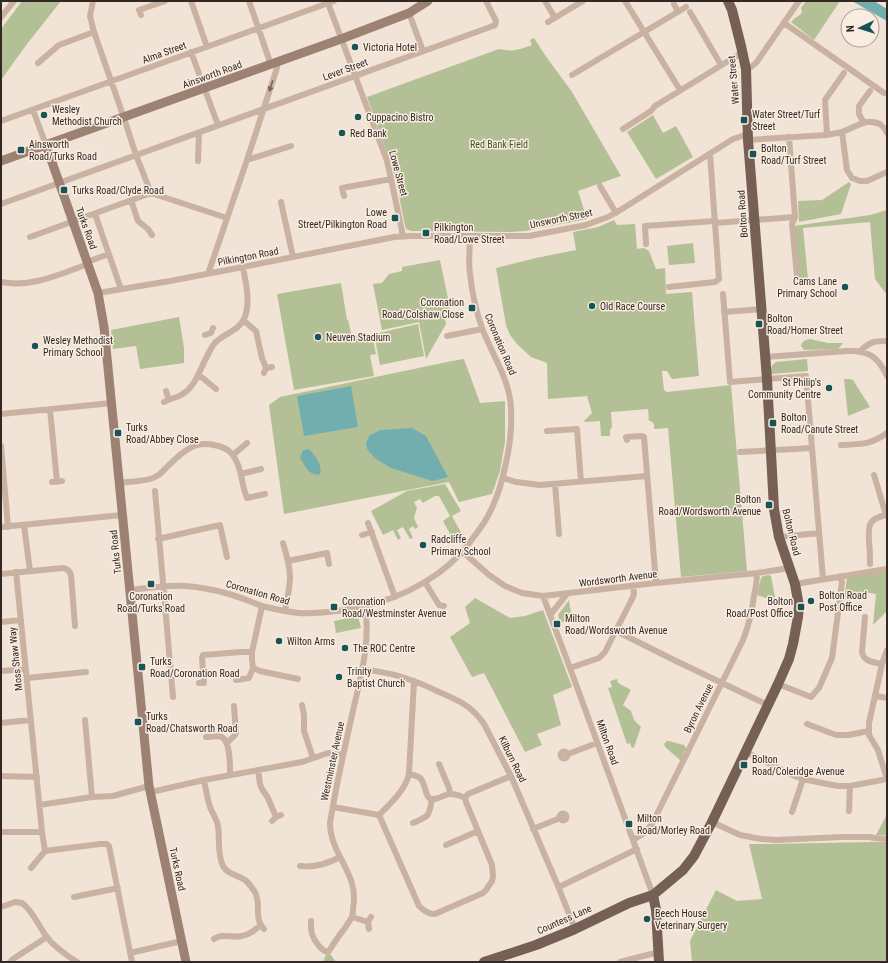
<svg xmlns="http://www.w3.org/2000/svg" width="888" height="963" font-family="'Roboto Condensed',sans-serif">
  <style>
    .green { fill: #b3c095 }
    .water { fill: #73aeaf }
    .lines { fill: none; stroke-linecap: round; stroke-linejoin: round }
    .street { stroke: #c9b2a1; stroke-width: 6 }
    .secondary { stroke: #9d8172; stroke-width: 9 }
    .primary { stroke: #765f54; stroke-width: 10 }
    .oneway { fill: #76665c }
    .poi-dot { fill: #185355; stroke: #f9ede1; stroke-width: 1.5 }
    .labels { text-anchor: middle; stroke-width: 3; stroke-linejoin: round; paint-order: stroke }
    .poi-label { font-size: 10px; fill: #332824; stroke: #f9ede1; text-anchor: start }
    .street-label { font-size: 10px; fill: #332824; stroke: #f9ede1 }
    .park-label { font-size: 10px; fill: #435227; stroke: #f9ede1 }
  </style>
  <rect width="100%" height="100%" fill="#f1e3d5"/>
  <!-- green -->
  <path class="green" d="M22,1h39l-34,43 -26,36v-51z
    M806,1h34l-26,39 -23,-18 4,-4 6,-4 1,-3 -1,-3z
    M534,38l11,17 27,37 49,84 -43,15 9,28 -62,12 -14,1 -100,-1 -5,-2 -1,-3 -9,-46 -6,-19 -23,-64 132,-48c14,3 19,1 33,-4l-2,-5z
    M653,115l10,18 13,-7 17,31 -37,22 -29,-47z
    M849,182l2,2 -10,30 -42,8 -1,-21 24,-1z
    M887,210v85l-12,-16 -5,-57 -67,6 5,51h-9l-5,-53 76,-11z
    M614,220l3,5 18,-1 2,25 7,-1 5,3 7,18 9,-1 1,26 26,-2 7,84 -27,3 -5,-8h-5l2,19 3,2 64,-7 16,186 -66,6 -13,-149 -14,1v-5l-3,-3h-2l-1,-12 -37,3 1,15 -2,3v6h-9l-1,-15 -15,1 -1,-1 8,-8 -5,-17 -39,3 -1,-36 -16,-6 -14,-13 -7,-9 -4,-10 -10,-57 40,-10 40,-8 -3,-18 25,-5z
    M693,243l2,20 -25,2h-1l-2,-19z
    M440,260l11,53 -7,1 2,10 -20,35 -7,-37 -37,8 -9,-46 9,-1 7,-9 13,-3v-4z
    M341,283l6,37h1l4,17 20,-3 4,20 -6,1 4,21 -80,14 -17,-96z
    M179,317l5,31v15l-44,6 -4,-23 -23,3 -2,-19z
    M418,324l6,32 -44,9 -6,-31z
    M810,339l18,4h15l-5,6 -34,1 -3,-4c1,-5 4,-6 9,-7z
    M464,359l16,44 25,-2v41l-5,29 -8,23 -33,8 -10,-20 -165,32 -15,-109 11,-8 172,-36z
    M807,359l1,12 -37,3c0,-6 0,-9 5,-12z
    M844,379h5l4,1 17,27 -22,9z
    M445,484l16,27 -9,5 12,22 -9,5 -12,-22 7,-5 -11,-20h-4l-12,7 -3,-4 -6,3 3,6 -3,10 4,9 -3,2 -2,-3 -4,3 4,9 -3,1 -7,-12 -6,3 4,8 -3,2 -5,-10 -10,5 -12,-24 36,-20z
    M887,572v39l-14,14 3,-31 -12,-2 -14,9 -6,-1 3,-23z
    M769,575l2,1 4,21v4l-18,-6 4,-17 2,-2z
    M475,598l35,20 15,-2 18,-6 29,77 -19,8 8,30 -24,9 5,11 -17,7 -41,-79 -12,4 -22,-40 20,-14 -5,-16z
    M569,600l3,19 -12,4 -2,-8z
    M358,616l3,12 -25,5 -2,-12z
    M617,679l1,4 13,7 -8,15 8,6 3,9 7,7 -7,20 -2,1 -2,-5 -3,1 -19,-56 4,-1 -2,-6z
    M667,741h2l15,4 2,3v3h-2l-1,4v1l-2,4h-1l-15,-13 -1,-3z
    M887,815v20h-11l10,-19z
    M871,842h16v120h-195l-2,-21 26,-51 21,11 25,-2 -13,-55h20z
    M330,954l6,8h-13l3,-7z"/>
  <!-- water -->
  <path class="water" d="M852,1h22l13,8v12z
    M351,386l7,41 -54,9 -7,-40z
    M412,428l14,8 22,41 -3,1 -13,3 -41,-13 -15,-9 -9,-10 -1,-6 4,-8 11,-5z
    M309,449c6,7 14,15 11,25 -10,3 -15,-8 -20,-16l3,-8z"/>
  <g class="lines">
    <!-- street -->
    <path class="street" d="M191,1l16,46
      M249,1l22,64
      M545,1l10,17
      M625,1l55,89
      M328,3l59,158 4,18 12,57
      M674,4l4,8
      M690,12l31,53
      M409,13l14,38
      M141,15l-2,-5 26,-9
      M1,17l13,-16
      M548,22l35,-21
      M784,23l100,70
      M94,32l30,86 12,37 15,38
      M191,52l27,73
      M38,63l21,-18 35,-13 -4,-16 3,-15
      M746,69l5,-2 5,-4 43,-62
      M572,75l114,-68
      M33,110l13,35
      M1,121l333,-120
      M864,123l-5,-9v-8l11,-15
      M623,129l28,-18 4,-5 88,-54
      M842,132l5,38 5,8 8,3h7l20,-9
      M827,135l-2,-35 19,-27
      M789,137l6,80 -3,7 5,52
      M748,140l79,-5 15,-3 23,-10h8l7,2 5,5 2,4
      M247,160l44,-14
      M198,161l1,-29
      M600,186l16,27
      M344,196l-2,-8 49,-9
      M131,200l7,21 10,8 4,6
      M281,202l12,55
      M1,204l492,-178 2,-1 1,-4 -10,-20
      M95,214l26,75
      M715,223l80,-6
      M30,237l121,-44 76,25
      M646,244l-1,-18 70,-5
      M87,262l22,-8
      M208,274l39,-114 30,-92v-6
      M1,282c31,6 59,-8 87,-18
      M669,287l46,-5 4,-3 -9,-125
      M98,293l72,-12 73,-14 151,-30 16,-1h119l57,-11 22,-8 14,-8 111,-70 15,-5
      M723,294l7,88 76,-6 17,203
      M724,312l38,-3
      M244,321l12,10 6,27 4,10
      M205,335l6,-2 2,-5
      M447,336l35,-7
      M860,351c10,-9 13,-10 27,-10
      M765,357l82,-6c22,-1 31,6 40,25
      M264,373l2,-5 6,-1
      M198,375l6,4 12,10
      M166,391l3,9
      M164,402c5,-3 12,-4 17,-7 13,-7 18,-22 24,-35 3,-5 5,-11 9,-16 8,-10 25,-13 30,-25 7,-16 2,-35 -1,-52
      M50,409l7,73
      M1,414l111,-11
      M547,431l30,-2 4,53
      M627,440l-1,-3 16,-1 2,1 12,146
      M841,445c19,-1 30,0 46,-12
      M1,446l7,81
      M740,452l72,-4
      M233,455l14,-12
      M241,474l20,-5
      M874,475l12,40
      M503,478l13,4 24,3 107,-9
      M52,482l10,-1
      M119,483c11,-2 27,-1 36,-6 5,-2 8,-6 12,-10 13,-13 26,-27 47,-22 6,1 14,4 18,9 10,12 9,30 15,44l18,-4
      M555,484l4,50
      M155,491l18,206
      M368,523l27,74
      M24,525l6,46
      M1,527l121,-12
      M362,535l10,-3
      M779,537l40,-4
      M158,539l62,-14 7,32
      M283,543c3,10 7,23 7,34 0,11 -3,23 -5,34
      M463,552l26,23 16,11 17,7 21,3 113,-13 101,-10 33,-5
      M288,561l39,-8 2,11
      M870,564c0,-7 0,-15 -1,-22 -1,-16 -1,-24 18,-27
      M16,572l26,260 3,19
      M1,574l62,-6c5,1 7,3 8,7l4,51
      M425,582l14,23 5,1
      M795,584l92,-15
      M130,590c18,-2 37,-5 55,-4 15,1 30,4 44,8 11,3 22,8 33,12 12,3 24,6 37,7 15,1 30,-1 45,-3 43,-6 88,-25 118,-58 4,-4 7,-9 11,-14 8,-10 16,-22 21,-35 6,-13 9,-26 12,-40 4,-18 6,-36 5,-54 -1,-30 -19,-54 -29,-81 -6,-17 -10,-36 -12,-54 -2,-12 0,-25 0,-38
      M543,596l27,72 83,227
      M262,606l-10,46v8l1,8 7,3 38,8
      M550,615l17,-21
      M865,617l-3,35c2,10 11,10 20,12
      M1,622l20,-2
      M616,631l58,29 94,45
      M887,650l-5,14 -13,59v12l9,15 9,29
      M570,668l29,-10 6,-6 28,-55 1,-4 -1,-7
      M363,669c13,2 27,4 39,8 13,4 25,9 37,15 19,8 33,14 45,32l27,52 47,110 17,43
      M1,671l25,-2
      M27,678l59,-6
      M236,680l13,-2 4,-10
      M199,683h5l-2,-25 1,-3 38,-3h11
      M778,684l33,13 8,-9 13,-30 10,-76 -2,-6
      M876,696l11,2
      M302,705l2,10v16l9,27
      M85,720l7,77
      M1,723l30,-3
      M807,724l29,11h12l21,-4
      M206,737c4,0 9,-1 13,-1 12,2 11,29 11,39
      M227,743l8,-8 1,-2 -2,-27
      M560.5 755a3.5 3.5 0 1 1 7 0a3.5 3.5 0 1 1-7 0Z
      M746,752l46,23 11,4 24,5 11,2h12l37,-7
      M568,754l29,-11
      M439,764l10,24 1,6
      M258,770l2,14 2,5 6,9 8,19
      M409,774c14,3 13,5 17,18 1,2 1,4 3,6 7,4 15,-4 21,-4 5,0 11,2 15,4l3,-4 43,-18
      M1,776l36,1
      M204,780c2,9 3,18 6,27 2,6 7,12 8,19 2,13 -1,28 5,40 5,9 15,9 22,14 4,3 7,8 10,12 7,14 -2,25 9,37
      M151,792l53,-12 98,-18 26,-9 15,2
      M39,805l53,-8 21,-1 36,-10
      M333,807l46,8c11,-11 27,-26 30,-41l5,-93
      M849,811l1,-25
      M792,812l11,-33
      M559.5 817a3.5 3.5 0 1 1 7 0a3.5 3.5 0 1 1-7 0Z
      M379,815l40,91c5,5 9,8 16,8l48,-21 3,-3 6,-9 1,-5 -1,-11 -26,-63 -1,-4
      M272,821l4,-4 5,-2
      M712,822l28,13 21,4 15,1 66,-3h28l4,1 13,1
      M413,823c17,-7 16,-7 19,-24
      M533,829l27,-11
      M1,832h41
      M633,840l10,-6 9,-10 91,-184c6,-15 9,-29 11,-44 2,-8 3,-15 3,-23
      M446,845l32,-14
      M45,851l55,-7h7l2,2 23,116
      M300,866c15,2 27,-2 40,-9
      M31,868l14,-17
      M559,887l78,-38
      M74,897l44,-9
      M1,907l14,-5 7,1c11,8 16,22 24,33 8,11 20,19 31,26
      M352,917l16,5
      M311,921c0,4 0,9 1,13 2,7 9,16 15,18l2,-1c5,-8 10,-16 16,-23 2,-4 5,-7 7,-11 1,-2 1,-6 1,-9 7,-34 -23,-53 -23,-85 6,-37 14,-72 22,-108 8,-36 19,-72 13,-109
      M369,929l-1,-7 3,-5
      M214,939c8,-6 18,-1 28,-3 7,-1 13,-6 19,-11
      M130,953l52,-12
      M10,962l3,-3 34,-22
      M620,962l31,-8 7,-1"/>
    <!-- secondary -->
    <path class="secondary" d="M46,145l52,148 6,34 45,459 37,176
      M1,161l340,-122 68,-26 19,-12"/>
    <!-- primary -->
    <path class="primary" d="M653,895l3,15 3,52
      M484,962l52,-17 39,-16 54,-26 24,-8 30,-25 11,-14 18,-34 66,-138 11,-25 4,-15 5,-27 1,-11 -4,-22 -16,-47 -5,-28 -7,-130 -19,-239 -2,-71 -5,-23 -9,-36 -4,-9"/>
  </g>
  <!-- one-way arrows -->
  <defs><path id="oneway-solid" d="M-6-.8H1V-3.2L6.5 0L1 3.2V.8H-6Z"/></defs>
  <use class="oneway" href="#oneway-solid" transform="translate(271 86) rotate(108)"/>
  <!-- markers -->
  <g class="poi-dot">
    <circle cx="355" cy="47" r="4"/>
    <circle cx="44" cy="115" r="4"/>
    <circle cx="358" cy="117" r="4"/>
    <rect x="740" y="116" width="8" height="8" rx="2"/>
    <circle cx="342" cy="133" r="4"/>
    <rect x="17" y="146" width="8" height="8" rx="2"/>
    <rect x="749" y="150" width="8" height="8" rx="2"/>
    <rect x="60" y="186" width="8" height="8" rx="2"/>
    <rect x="391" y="214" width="8" height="8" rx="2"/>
    <rect x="422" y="229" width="8" height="8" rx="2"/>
    <circle cx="845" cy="287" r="4"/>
    <circle cx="592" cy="306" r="4"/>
    <rect x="468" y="304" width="8" height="8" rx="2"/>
    <rect x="755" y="320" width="8" height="8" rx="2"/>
    <circle cx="318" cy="337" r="4"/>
    <circle cx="35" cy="346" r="4"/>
    <circle cx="829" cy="388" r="4"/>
    <rect x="769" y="419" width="8" height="8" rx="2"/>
    <rect x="114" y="429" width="8" height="8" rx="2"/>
    <rect x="765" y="501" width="8" height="8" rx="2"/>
    <circle cx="423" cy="545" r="4"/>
    <rect x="147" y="580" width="8" height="8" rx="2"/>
    <circle cx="811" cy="601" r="4"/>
    <rect x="330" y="603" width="8" height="8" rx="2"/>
    <rect x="797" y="603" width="8" height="8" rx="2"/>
    <rect x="553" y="620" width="8" height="8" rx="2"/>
    <circle cx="279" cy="641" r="4"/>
    <circle cx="345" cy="648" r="4"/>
    <rect x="138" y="663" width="8" height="8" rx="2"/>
    <circle cx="339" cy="677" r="4"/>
    <rect x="134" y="718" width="8" height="8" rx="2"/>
    <rect x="740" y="761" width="8" height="8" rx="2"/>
    <rect x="625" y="820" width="8" height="8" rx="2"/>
    <circle cx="647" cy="919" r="4"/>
  </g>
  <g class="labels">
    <!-- poi labels -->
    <g class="poi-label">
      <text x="363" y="51">Victoria Hotel</text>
      <text x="52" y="113">Wesley<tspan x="52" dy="12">Methodist Church</tspan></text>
      <text x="752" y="118">Water Street/Turf<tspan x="752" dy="12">Street</tspan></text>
      <text x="366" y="121">Cuppacino Bistro</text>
      <text x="350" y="137">Red Bank</text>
      <text x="29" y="148">Ainsworth<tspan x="29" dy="12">Road/Turks Road</tspan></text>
      <text x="761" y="152">Bolton<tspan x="761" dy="12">Road/Turf Street</tspan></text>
      <text x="72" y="194">Turks Road/Clyde Road</text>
      <text x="387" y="216" text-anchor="end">Lowe<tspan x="387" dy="12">Street/Pilkington Road</tspan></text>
      <text x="434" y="231">Pilkington<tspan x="434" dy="12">Road/Lowe Street</tspan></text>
      <text x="837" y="285" text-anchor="end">Cams Lane<tspan x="837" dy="12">Primary School</tspan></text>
      <text x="464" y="306" text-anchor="end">Coronation<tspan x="464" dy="12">Road/Colshaw Close</tspan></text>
      <text x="600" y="310">Old Race Course</text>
      <text x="767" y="322">Bolton<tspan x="767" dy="12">Road/Homer Street</tspan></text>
      <text x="326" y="341">Neuven Stadium</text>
      <text x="43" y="344">Wesley Methodist<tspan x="43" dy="12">Primary School</tspan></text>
      <text x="821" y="386" text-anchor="end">St Philip's<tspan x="821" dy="12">Community Centre</tspan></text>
      <text x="781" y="421">Bolton<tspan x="781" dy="12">Road/Canute Street</tspan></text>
      <text x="126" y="431">Turks<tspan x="126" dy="12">Road/Abbey Close</tspan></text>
      <text x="761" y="503" text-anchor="end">Bolton<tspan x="761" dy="12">Road/Wordsworth Avenue</tspan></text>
      <text x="431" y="543">Radcliffe<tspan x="431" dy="12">Primary School</tspan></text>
      <text x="819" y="599">Bolton Road<tspan x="819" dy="12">Post Office</tspan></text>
      <text x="151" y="600" text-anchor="middle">Coronation<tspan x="151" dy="12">Road/Turks Road</tspan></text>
      <text x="342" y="605">Coronation<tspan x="342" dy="12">Road/Westminster Avenue</tspan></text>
      <text x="793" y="605" text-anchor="end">Bolton<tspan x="793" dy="12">Road/Post Office</tspan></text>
      <text x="565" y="622">Milton<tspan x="565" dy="12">Road/Wordsworth Avenue</tspan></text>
      <text x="287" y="645">Wilton Arms</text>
      <text x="353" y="652">The ROC Centre</text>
      <text x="150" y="665">Turks<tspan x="150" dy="12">Road/Coronation Road</tspan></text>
      <text x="347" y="675">Trinity<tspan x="347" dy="12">Baptist Church</tspan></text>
      <text x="146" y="720">Turks<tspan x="146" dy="12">Road/Chatsworth Road</tspan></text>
      <text x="752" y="763">Bolton<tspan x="752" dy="12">Road/Coleridge Avenue</tspan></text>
      <text x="637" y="822">Milton<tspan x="637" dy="12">Road/Morley Road</tspan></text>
      <text x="655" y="917">Beech House<tspan x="655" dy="12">Veterinary Surgery</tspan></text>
    </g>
    <!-- street labels -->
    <g class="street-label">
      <text transform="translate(164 52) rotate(-20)" y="4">Alma Street</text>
      <text transform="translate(345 69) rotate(-20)" y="4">Lever Street</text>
      <text transform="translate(212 74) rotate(-20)" y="4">Ainsworth Road</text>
      <text transform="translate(733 80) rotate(-95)" y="4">Water Street</text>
      <text transform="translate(399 173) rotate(75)" y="4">Lowe Street</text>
      <text transform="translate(742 214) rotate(-94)" y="4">Bolton Road</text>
      <text transform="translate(561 218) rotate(-12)" y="4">Unsworth Street</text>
      <text transform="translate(87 228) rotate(70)" y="4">Turks Road</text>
      <text transform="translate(248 256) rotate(-11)" y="4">Pilkington Road</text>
      <text transform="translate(501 344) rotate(67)" y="4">Coronation Road</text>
      <text transform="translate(792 532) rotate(76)" y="4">Bolton Road</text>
      <text transform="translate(115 552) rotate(-96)" y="4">Turks Road</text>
      <text transform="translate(618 578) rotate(-7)" y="4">Wordsworth Avenue</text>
      <text transform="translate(258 592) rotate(16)" y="4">Coronation Road</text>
      <text transform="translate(15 659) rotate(-96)" y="4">Moss Shaw Way</text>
      <text transform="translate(698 708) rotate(-64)" y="4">Byron Avenue</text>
      <text transform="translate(608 742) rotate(70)" y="4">Milton Road</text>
      <text transform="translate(513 759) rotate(64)" y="4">Kilburn Road</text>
      <text transform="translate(332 761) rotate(-78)" y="4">Westminster Avenue</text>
      <text transform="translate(178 869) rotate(78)" y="4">Turks Road</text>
      <text transform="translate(564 919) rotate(-24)" y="4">Countess Lane</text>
    </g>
    <!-- park labels -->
    <g class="park-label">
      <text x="499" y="148">Red Bank Field</text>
    </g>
  </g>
  <!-- border -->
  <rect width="888" height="963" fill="none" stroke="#332824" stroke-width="4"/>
  <!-- north arrow -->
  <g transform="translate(860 28) rotate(266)"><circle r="19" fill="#f9ede1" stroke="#aa9e95"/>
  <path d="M0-3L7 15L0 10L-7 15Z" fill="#185355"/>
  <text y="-6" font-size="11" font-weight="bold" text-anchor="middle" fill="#332824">N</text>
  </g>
</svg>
